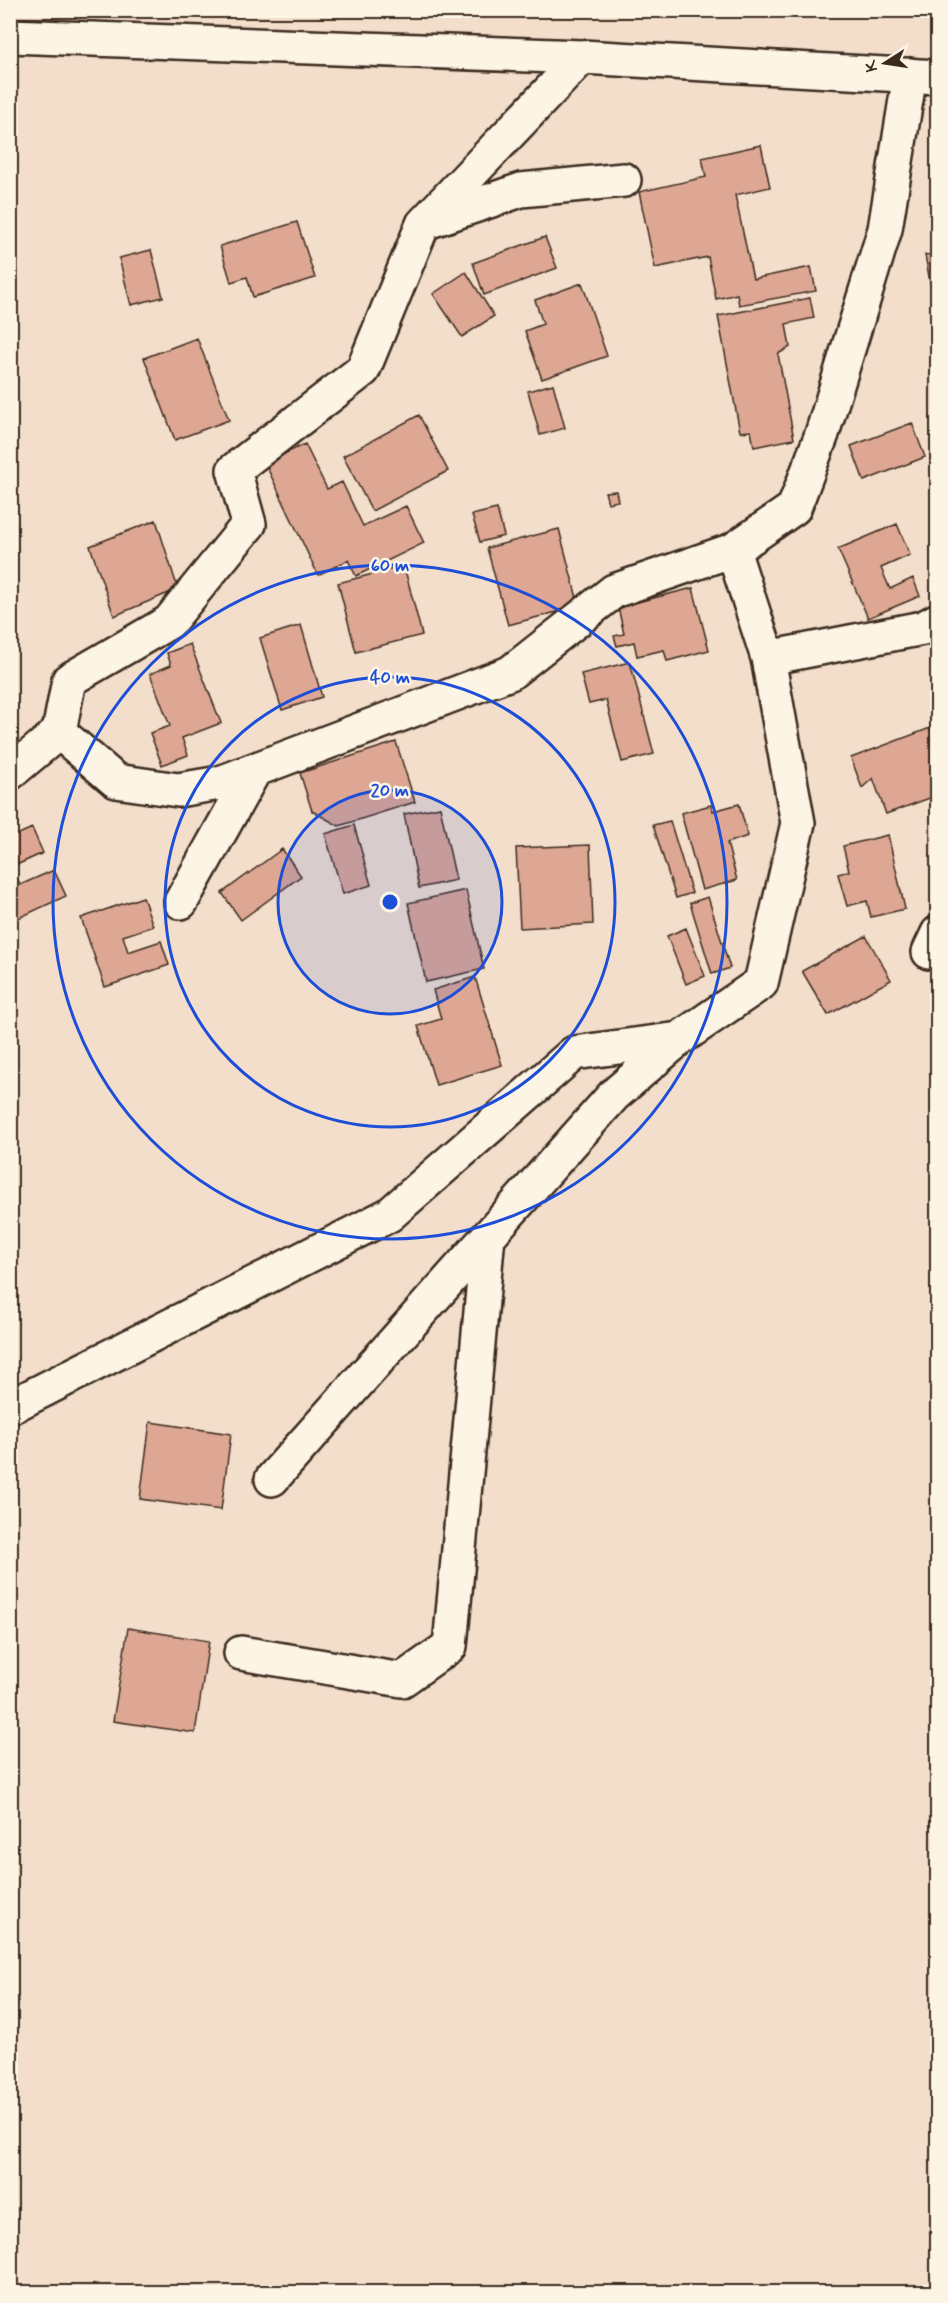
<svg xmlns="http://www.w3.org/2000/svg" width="948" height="2303" font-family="Mynerve,sans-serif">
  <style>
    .building { fill: #dda793; stroke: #3b2a1e; stroke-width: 1.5 }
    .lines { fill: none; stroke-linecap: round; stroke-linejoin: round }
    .minor-casing { stroke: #3b2a1e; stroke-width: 38 }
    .major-casing { stroke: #3b2a1e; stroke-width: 38 }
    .minor { stroke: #fcf5e5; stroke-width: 33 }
    .major { stroke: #fcf5e5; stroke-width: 33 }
    .ring { fill: none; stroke: #1d4ed8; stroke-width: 3 }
    .centre { fill: #1d4ed8; stroke: #fcf5e5; stroke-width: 3 }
    .ring-label { font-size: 18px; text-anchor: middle; font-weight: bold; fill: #1d4ed8; stroke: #fcf5e5; stroke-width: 5; stroke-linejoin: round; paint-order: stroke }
  </style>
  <rect width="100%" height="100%" fill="#f3decc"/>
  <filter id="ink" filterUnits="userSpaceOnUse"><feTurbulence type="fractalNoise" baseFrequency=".0167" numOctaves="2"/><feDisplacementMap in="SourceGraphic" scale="12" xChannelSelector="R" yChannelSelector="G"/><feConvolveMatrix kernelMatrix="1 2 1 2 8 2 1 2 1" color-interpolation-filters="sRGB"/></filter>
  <g filter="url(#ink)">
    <!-- building -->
    <path class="building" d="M761,145l9,42 -35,8 18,84 58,-12 5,24 -77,14 -2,-11 -21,5 -8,-42 -53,11 -16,-76 67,-15 -4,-19z
      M297,222l18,56 -62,19 -6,-20 -16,5 -11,-36z
      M545,237l12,31 -73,27 -11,-32z
      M151,250l12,47 -32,8 -12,-47z
      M938,253v72l-13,-70z
      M466,272l28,44 -32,21 -29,-43z
      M582,283l25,73 -65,23 -17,-48 18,-7 -8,-24z
      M810,298l4,20 -28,6 4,23 -12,7 16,85 -40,8 -3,-16 -11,1 -22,-116z
      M197,338l32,82 -54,20 -31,-82z
      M553,384l12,44 -25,7 -12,-44z
      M419,415l29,56 -76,40 -29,-55z
      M912,423l13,34 -61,24 -13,-35z
      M305,444l22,45 15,-7 21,44 43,-20 18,37 -68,33 -8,-16 -30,15 -53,-112z
      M616,491l2,10 -10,2 -3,-11z
      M497,509l7,27 -24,6 -8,-27z
      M156,520l22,69 -64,27 -24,-70z
      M897,524l13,31 -29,13 9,21 23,-11 7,18 -52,22 -30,-69z
      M559,529l20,77 -71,19 -21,-77z
      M404,566l18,69 -66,17 -18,-69z
      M693,588l16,62 -42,11 -3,-11 -27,6 -3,-14 -17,4 -3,-10 10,-2 -6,-27z
      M301,625l21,72 -40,13 -22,-72z
      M190,644l31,79 -39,15 6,17 -26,10 -12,-32 20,-7 -20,-52 21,-9 -4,-12z
      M630,662l24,92 -32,8 -16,-62 -17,4 -8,-30z
      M938,725v70l-52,19 -13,-36 -11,10 -11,-30z
      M396,742l19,60 -76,24 -27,-15 -12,-38z
      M739,804l9,32 -21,7 10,37 -35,10 -21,-77 30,-8 2,6z
      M440,807l16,73 -37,8 -15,-74z
      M670,821l22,72 -16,5 -23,-73z
      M354,825l17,60 -28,9 -18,-60z
      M32,828l11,25 -31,14 8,18 34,-15 12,26 -56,26v-84z
      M888,835l17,74 -34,8 -4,-16 -20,5 -9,-32 11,-3 -6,-25z
      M590,845l3,79 -73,4 -4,-80z
      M282,849l19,27 -60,44 -19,-27z
      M466,890l18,79 -58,13 -18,-79z
      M143,897l10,29 -30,10 5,16 33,-11 8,24 -64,22 -24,-69z
      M708,897l22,71 -18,6 -22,-71z
      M686,928l19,48 -19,8 -19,-48z
      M866,936l25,44 -63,35 -26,-44z
      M475,977l27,88 -66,20 -18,-59 23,-7 -8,-29z
      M150,1422l81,12 -10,76 -81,-11z
      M128,1628l81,13 -14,92 -82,-12z"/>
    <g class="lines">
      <defs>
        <path id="minor" d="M427,222l94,-32 103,-10
          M733,550l35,108 155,-30 15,-8
          M59,732l57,49 62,9 42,-7 290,-110 104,-82 119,-41 61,-42 28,-74 63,-205 25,-154
          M10,773l49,-41 10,-52 100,-58 80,-98 -15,-54 129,-100 60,-146 159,-167
          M181,902l73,-131
          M929,952l9,-19
          M10,1407l379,-192 185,-162 105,-14
          M272,1479l342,-384 65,-56 82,-56 37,-160 -30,-165
          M241,1653l161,27 48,-34 38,-410"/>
        <path id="major" d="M10,36l572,21 356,20"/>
      </defs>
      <!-- minor casing -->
      <use href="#minor" class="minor-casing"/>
      <!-- major casing -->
      <use href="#major" class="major-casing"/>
      <!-- minor -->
      <use href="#minor" class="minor"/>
      <!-- major -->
      <use href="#major" class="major"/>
    </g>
  </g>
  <!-- distance rings -->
  <circle cx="390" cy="902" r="112" fill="#1d4ed8" fill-opacity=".12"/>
  <g class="ring">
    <circle cx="390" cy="902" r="112"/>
    <circle cx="390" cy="902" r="225"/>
    <circle cx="390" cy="902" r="337"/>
  </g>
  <circle cx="390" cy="902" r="9" class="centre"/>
  <g class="ring-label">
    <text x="390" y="571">60 m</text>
    <text x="390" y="683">40 m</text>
    <text x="390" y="796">20 m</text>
  </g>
  <!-- margin -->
  <rect width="948" height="2303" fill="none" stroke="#fcf5e5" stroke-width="36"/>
  <rect x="18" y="18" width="912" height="2267" fill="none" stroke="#3b2a1e" stroke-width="2" filter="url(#ink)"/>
  <!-- north arrow -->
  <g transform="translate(885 63) rotate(258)" stroke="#fcf5e5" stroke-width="4.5" paint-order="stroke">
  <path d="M0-4.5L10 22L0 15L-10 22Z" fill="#3b2a1e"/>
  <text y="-9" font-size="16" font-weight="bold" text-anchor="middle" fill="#3b2a1e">K</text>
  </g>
</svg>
